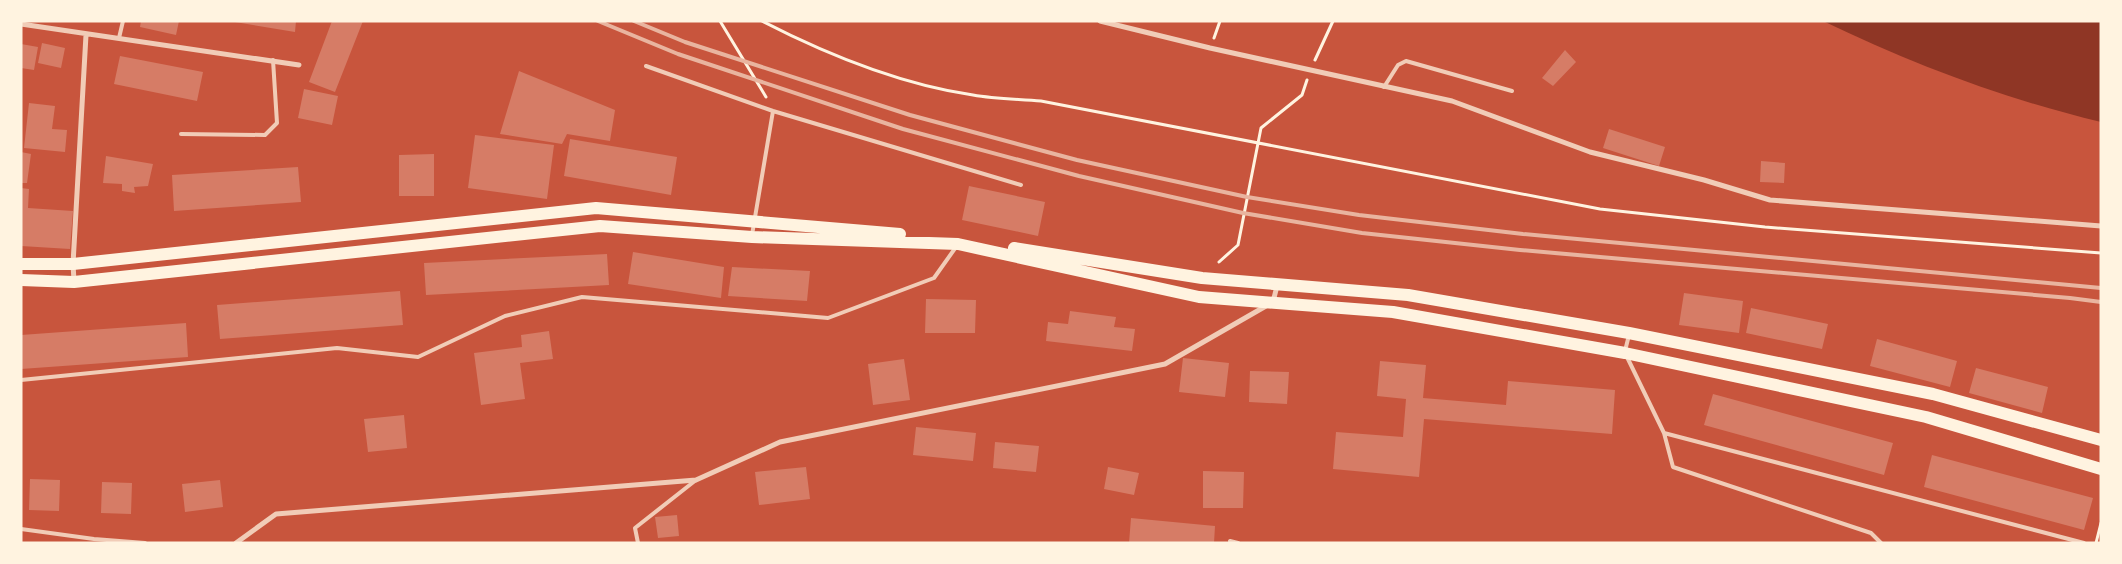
<svg xmlns="http://www.w3.org/2000/svg" width="2122" height="564" font-family="Ubuntu,sans-serif">
  <style>
    .water { fill: #8f3625 }
    .building { fill: #d67c66 }
    .lines { fill: none; stroke-linecap: round; stroke-linejoin: round }
    .path { stroke: #fff3e0; stroke-width: 3 }
    .service { stroke: #f1ccb7; stroke-width: 4 }
    .minor { stroke: #f1ccb7; stroke-width: 5 }
    .primary { stroke: #fff3e0; stroke-width: 12 }
    .rail { stroke: #e9b49f; stroke-width: 4 }
  </style>
  <rect width="100%" height="100%" fill="#c8553d"/>
  <!-- water -->
  <path class="water" d="M1823,21h278v101c-96,-23 -189,-58 -278,-101z"/>
  <!-- building -->
  <path class="building" d="M141,21h38l-3,14 -36,-8z
    M229,21h67l-1,11z
    M332,21h31l-28,71 -26,-10z
    M42,43l23,5 -4,20 -23,-5z
    M21,44l17,3 -4,23 -13,-2z
    M1565,50l11,12 -23,24 -11,-8z
    M120,56l83,16 -6,29 -83,-17z
    M519,71l96,39 -5,31 -43,-7 -5,10 -62,-10z
    M304,89l34,7 -6,29 -34,-7z
    M29,103l26,3 -3,23 15,1 -2,22 -41,-4z
    M1609,129l56,18 -6,19 -56,-18z
    M475,135l79,10 -7,54 -79,-11z
    M570,139l107,18 -6,38 -107,-19z
    M21,152l10,2 -4,29h-6z
    M434,154v42h-35v-41z
    M106,156l47,8 -5,22 -14,1 1,6 -13,-2v-7l-19,-1z
    M1761,161l24,2 -1,20 -24,-1z
    M298,167l3,35 -127,9 -2,-36z
    M969,186l76,16 -7,34 -76,-16z
    M21,188l8,1 -1,19 45,3 -3,38 -49,-3z
    M633,252l91,15 -3,31 -93,-14z
    M607,254l2,31 -183,10 -2,-32z
    M732,267l78,4 -3,30 -79,-5z
    M400,291l3,34 -183,14 -3,-34z
    M1684,293l59,8 -4,32 -60,-8z
    M926,299l50,1 -1,33h-50z
    M1751,308l77,16 -6,25 -76,-16z
    M1070,311l46,6 -2,10 21,2 -3,22 -86,-10 2,-19 20,2z
    M186,323l2,34 -167,12v-34z
    M549,331l4,28 -33,4 5,36 -44,6 -7,-52 48,-6 -1,-12z
    M1877,339l80,22 -7,26 -80,-21z
    M1183,358l46,5 -4,34 -46,-5z
    M904,359l6,41 -37,5 -5,-41z
    M1380,361l46,4 -3,33 83,7 2,-24 107,9 -3,44 -188,-15 -5,58 -86,-8 3,-37 67,5 3,-38 -29,-3z
    M1976,368l72,19 -6,26 -73,-20z
    M1250,371l39,1 -2,32 -38,-2z
    M1713,394l180,49 -9,32 -180,-50z
    M404,415l3,33 -39,4 -4,-33z
    M916,427l60,6 -3,28 -60,-6z
    M995,442l44,4 -3,26 -43,-4z
    M1932,455l161,43 -9,32 -160,-43z
    M806,467l4,32 -51,6 -4,-33z
    M1108,467l31,6 -5,22 -30,-6z
    M1203,471l41,1 -1,36h-40z
    M30,479l30,1 -1,31 -30,-1z
    M220,480l3,27 -38,5 -3,-28z
    M102,482l30,1 -1,31 -30,-1z
    M677,515l2,21 -21,2 -3,-21z
    M1131,518l84,8 -1,17h-85z"/>
  <g class="lines">
    <!-- path -->
    <path class="path" d="M720,21l46,76
      M762,21c66,34 137,63 211,74 22,4 45,4 68,6l559,108 165,18 336,26
      M1214,38l6,-17
      M1315,60l18,-39
      M1219,262l19,-17 23,-117 41,-33 5,-15
      M2096,543l5,-20"/>
    <!-- service -->
    <path class="service" d="M119,38l4,-17
      M646,66l127,45 248,74
      M1384,87l14,-22 8,-4 106,30
      M181,134l84,1 12,-12 -4,-63
      M752,235l21,-124
      M1625,351l4,-16
      M1627,357l37,76 9,34 198,66 10,10
      M21,380l316,-32 81,9 87,-41 77,-19 246,21 106,-40 22,-31
      M1664,433l420,110
      M21,529l73,10 51,4
      M1230,541l8,2
      M638,543l-3,-15 61,-48"/>
    <!-- minor -->
    <path class="minor" d="M1100,21l110,27 242,53 138,51 114,28 66,20 331,26
      M21,24l278,41
      M74,281l-1,-17 13,-229
      M236,543l40,-29 420,-34 84,-38 385,-78 108,-62 4,-16"/>
    <!-- primary -->
    <path class="primary" d="M1014,248l188,30 206,17 221,38 304,61 168,46
      M21,264h52l523,-56 304,26
      M21,280l53,2 526,-56 152,11 206,7 241,53 194,15 232,41 301,64 175,52"/>
    <!-- rail -->
    <path class="rail" d="M598,21l80,33 225,75 176,47 164,37 119,20 158,17 550,48 31,4
      M634,21l51,21 225,73 167,45 170,37 112,18 164,19 578,54"/>
  </g>
  <!-- border -->
  <rect width="2122" height="564" fill="none" stroke="#fff3e0" stroke-width="45"/>
</svg>
